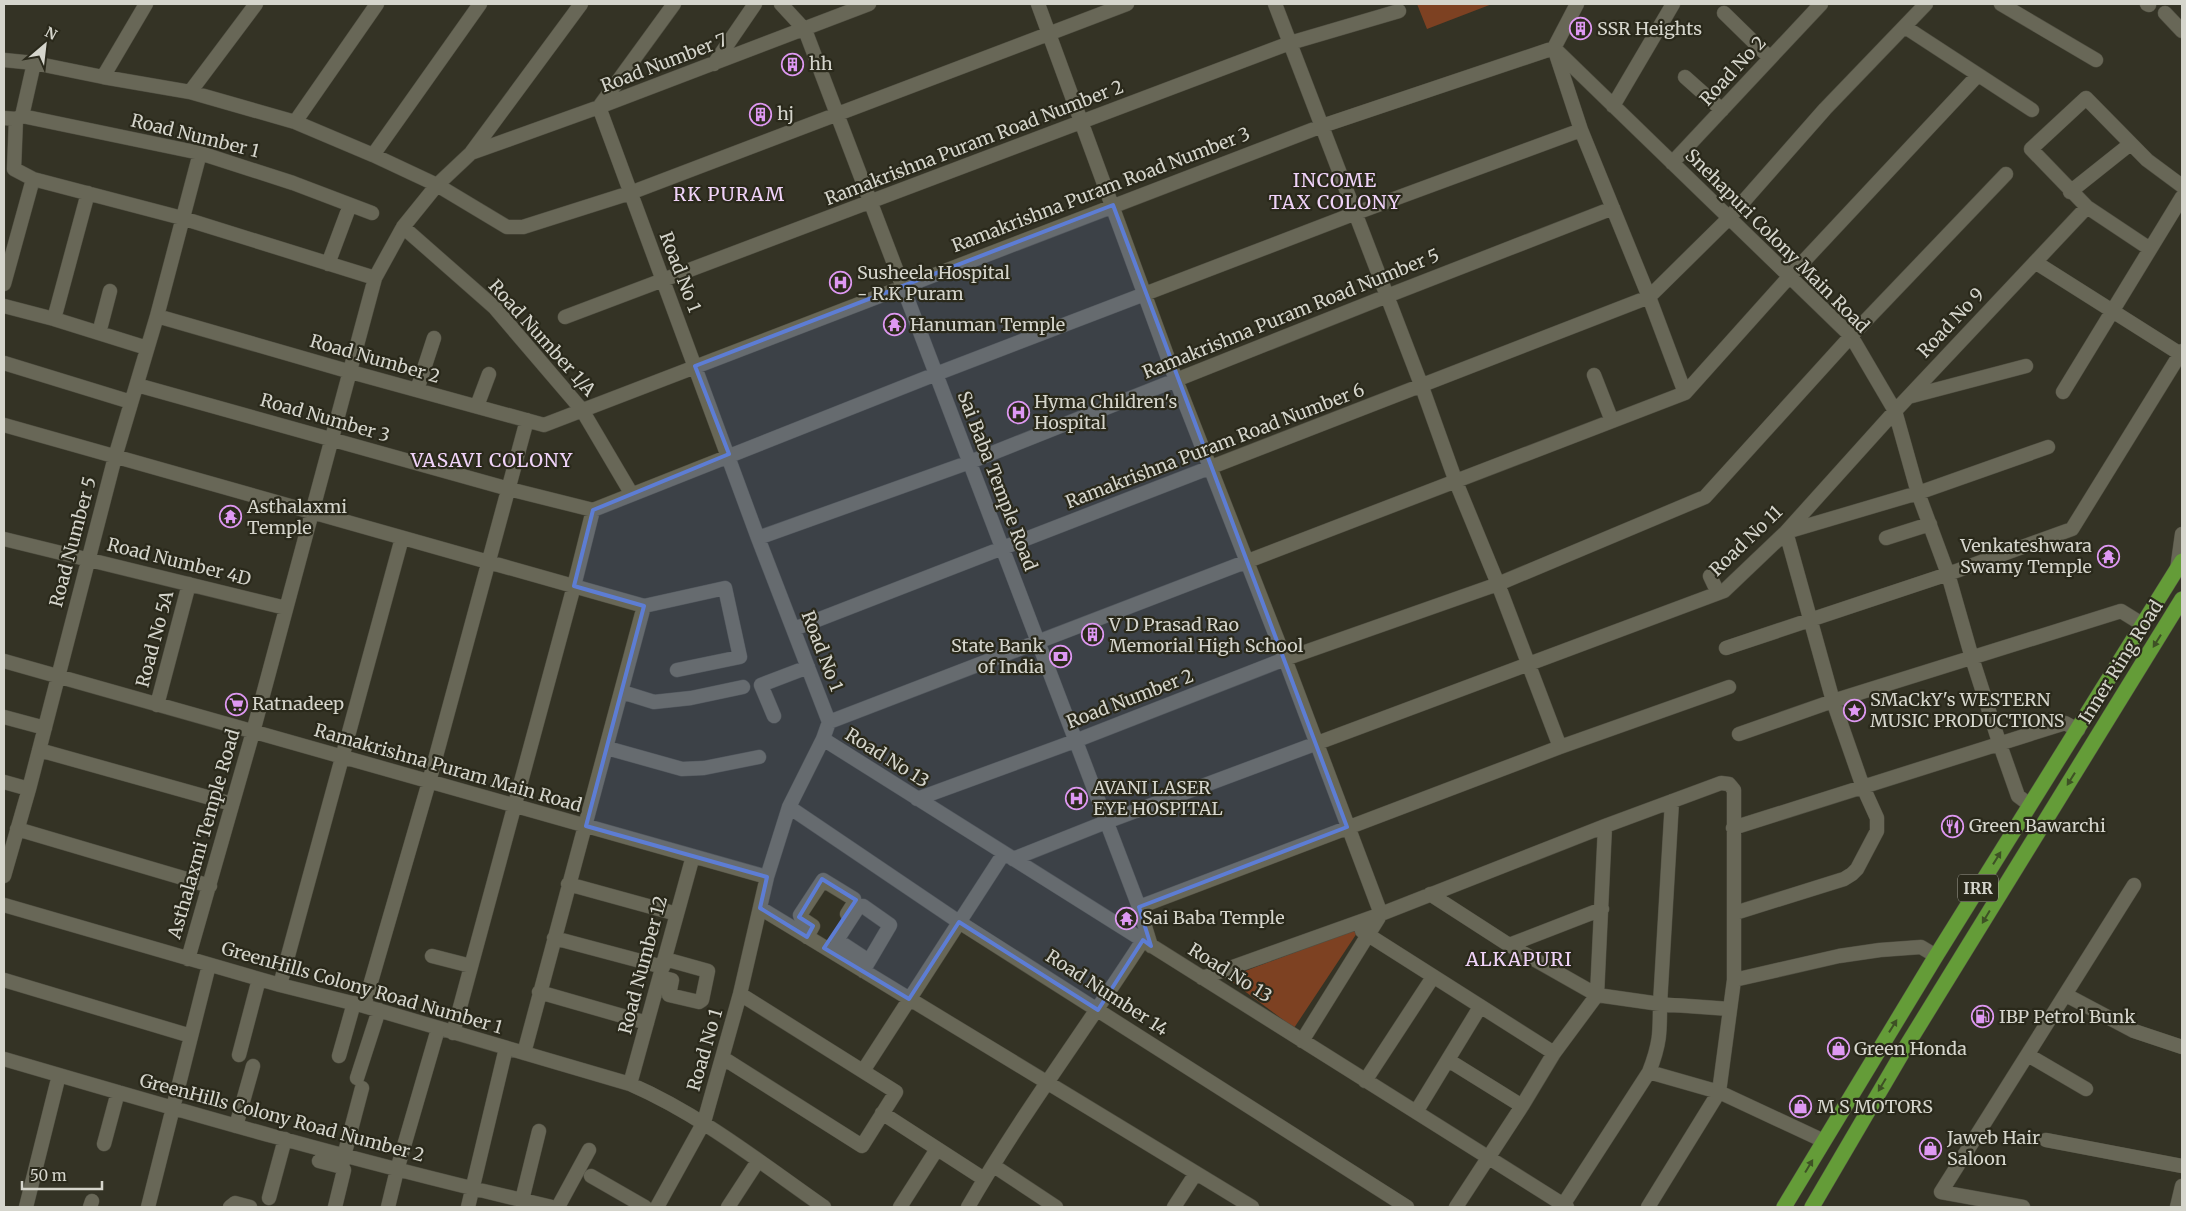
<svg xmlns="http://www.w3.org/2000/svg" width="2186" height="1211" font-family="Merriweather,serif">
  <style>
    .green { fill: #7d4122 }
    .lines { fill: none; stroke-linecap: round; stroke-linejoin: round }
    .minor-casing { stroke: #504f42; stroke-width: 15 }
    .highway-casing { stroke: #504f42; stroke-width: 16 }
    .minor { stroke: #686757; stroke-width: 14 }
    .highway { stroke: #649c38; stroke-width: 15 }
    .oneway { fill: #3e5125 }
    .marked { fill: #5d7dd4; fill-opacity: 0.2; stroke: #5d7dd4; stroke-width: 4; stroke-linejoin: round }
    .labels { text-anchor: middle; stroke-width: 4.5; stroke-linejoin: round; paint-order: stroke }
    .shield { fill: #2a291b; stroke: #a2a197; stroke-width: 1 }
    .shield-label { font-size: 16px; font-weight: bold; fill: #d5d5cc }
    .poi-label { font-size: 18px; fill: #d5d5cc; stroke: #2a291b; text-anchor: start }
    .street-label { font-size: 18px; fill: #d5d5cc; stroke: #2a291b }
    .neighbourhood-label { font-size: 19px; letter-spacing: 1px; fill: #f0d3f9; stroke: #2a291b }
  </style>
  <rect width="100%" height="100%" fill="#343325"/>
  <!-- green -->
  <path class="green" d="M1417,4h75l-65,25z
    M1361,927l-67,101 -67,-50z"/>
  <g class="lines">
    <defs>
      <path id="minor" d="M781,4l24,26 334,877 12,39
        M1038,4l138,376 109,279 96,255 -79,127
        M1275,4l147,383 34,95 42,102 62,163
        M1577,4l-23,44 27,82 68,167 36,96
        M2001,4l95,56
        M2147,4l2,1
        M1724,13l46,45
        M2165,13l17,18
        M1905,27l127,83
        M1554,48l297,288 44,75 23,82 30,81 24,84 27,84 19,54 12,9
        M4,60l30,3 69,14 87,15 105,30 78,33 64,30 70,42h16l107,-34 497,-189
        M714,64l41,-60
        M103,77l43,-73
        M1685,77l37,33
        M190,92l66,-88
        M1613,106l60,-102
        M22,116l12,-53
        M4,118l12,1 6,-3 178,37 93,30 79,30
        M16,119l-2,50 19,10 149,39 193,60
        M295,122l82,-118
        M471,153l128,-46 270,-103
        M373,155l107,-151
        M1672,163l149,-159
        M2070,192l59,-47
        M403,227l91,80 88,103 49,83
        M2150,249l-63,-42 -56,-58 55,-51 61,62 35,26
        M2035,262l147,93
        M328,264l22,-59
        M4,284l29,-105
        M4,306l50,13 93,29
        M157,316l194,56 193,53 778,-299 232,-78
        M565,317l725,-274 109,-32
        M54,319l34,-126
        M99,333l11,-42
        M4,363l127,39
        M1594,375l18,46
        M137,385l372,104 84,21 343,-136 420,-161 225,-83
        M417,390l17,-52
        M2063,392l119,-195
        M1908,397l118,-31
        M477,406l12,-32
        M4,425l640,181 81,-18 15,69 -63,13
        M758,538l212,-76 417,-166 226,-88
        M1886,538l44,-14
        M4,539l282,69
        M2177,570l5,-36
        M1710,576l8,17
        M794,629l855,-332 80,-79 96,-109 101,-105
        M1726,648l222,-74 124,-45 110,-178
        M4,661l763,216
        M622,692l32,10 37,-4 52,-11
        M157,705l32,-121
        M774,716l-13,-31 47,-18
        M4,717l41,11
        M829,722l856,-329 104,-116 189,-202
        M1739,734l94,-33 288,-90 21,13
        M823,739l744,468
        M607,748l75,21 22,-1 55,-11
        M39,750l193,54
        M4,782l25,7
        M917,799l158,-58 210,-82 213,-75 207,-87 146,-161 155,-162
        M789,807l170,115 448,285
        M1733,828l332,-105 13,7
        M17,829l193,57
        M1013,859l93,-37 618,-231 62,-59 109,-121 192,-204
        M4,876l25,-87 86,-332 42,-141 43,-163
        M568,884l109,30
        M1430,894l79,51 88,50 63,9 70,5
        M4,905l276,80 84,21 266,78c71,31 131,79 194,123
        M1139,907l421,-160 169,-60
        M760,908l492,299
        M1735,913l109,-34 8,-5 5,-5 20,-38v-13l-14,-31 -30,-86 -47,-169 132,-39 130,-46
        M1362,931l192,122
        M807,937l6,-11 -12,-8 -1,-3 23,-35 31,19v4l-7,11
        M554,938l109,29
        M1509,945l93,-36
        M432,956l39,10
        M188,959l65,-227 122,-454 28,-51 34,-42 34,-32 110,-149
        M863,971l6,-10 20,-34 1,-2 -27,-19h-4l-22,34 32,21
        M660,977l12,3 -3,15 30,7 3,-2 6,-29 -43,-12
        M1202,978l179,-64 224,-88 116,-43 8,1 5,6v190l-15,112 -71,115
        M4,980l187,56
        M1734,980l105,-24 41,-6 41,-3 15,9
        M280,985l122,-447
        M539,992l108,31
        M2066,995l68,36 48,16
        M364,1006l65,-224 98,-362
        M453,1033l121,-447 19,-76
        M524,1053l120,-447
        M239,1055l20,-76
        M2028,1055l58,34
        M339,1056l15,-53
        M723,1058l139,88 34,-54 -156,-98
        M4,1059c181,53 363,106 548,148
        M1448,1060l74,46
        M863,1071l141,-218
        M1649,1072l70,20 105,49
        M357,1078l22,-68
        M1365,1081l68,-104
        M630,1084l63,-228
        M1416,1112l64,-105
        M882,1113l102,66
        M236,1126l17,-60
        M2046,1140l136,26
        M104,1144l14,-52
        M319,1161l23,6
        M994,1166l62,41
        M591,1176l54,31
        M269,1198l16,-59
        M522,1200l17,-69
        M1563,1205l86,-133c11,-28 11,-39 11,-68l12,-203
        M26,1207l33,-132
        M90,1207l2,-6
        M148,1207l61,-242
        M230,1207l5,-4 15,4
        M335,1207l9,-37 -2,-3 2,-11 18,-68
        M388,1207l9,-37 41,-141
        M468,1207l38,-159
        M558,1207l31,-57
        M657,1207l47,-85 36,-128 27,-117 22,-70 34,-68 6,-17 -71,-184 -159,-431 75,-103
        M728,1207l30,-46
        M900,1207l37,-58
        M968,1207c53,-92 117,-177 175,-267
        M1174,1207l22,-34
        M1456,1207l66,-101 32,-53 43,-58 8,-169
        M2023,1207l-82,-15 193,-307
        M2177,1207l5,-21"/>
      <path id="highway" d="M1784,1207l152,-251 246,-395
        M1812,1207l95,-162 275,-446"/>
    </defs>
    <!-- minor casing -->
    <use href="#minor" class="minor-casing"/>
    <!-- highway casing -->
    <use href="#highway" class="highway-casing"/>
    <!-- minor -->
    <use href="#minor" class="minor"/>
    <!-- highway -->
    <use href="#highway" class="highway"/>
  </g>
  <!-- one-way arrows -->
  <defs><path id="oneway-solid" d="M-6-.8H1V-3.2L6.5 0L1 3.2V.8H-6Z" transform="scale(1.25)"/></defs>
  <g class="oneway">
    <use href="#oneway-solid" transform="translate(2157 641) rotate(122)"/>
    <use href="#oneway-solid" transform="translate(2071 779) rotate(122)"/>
    <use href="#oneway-solid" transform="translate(1997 858) rotate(-58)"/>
    <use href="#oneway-solid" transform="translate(1986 917) rotate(121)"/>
    <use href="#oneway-solid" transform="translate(1893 1026) rotate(-58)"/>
    <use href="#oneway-solid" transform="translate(1882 1085) rotate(121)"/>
    <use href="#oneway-solid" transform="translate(1809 1166) rotate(-59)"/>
  </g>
  <!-- marked area -->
  <path class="marked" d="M1113,205l234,622 -208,80 12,39 -8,-6 -45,70 -139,-88 -50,77 -85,-51 32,-48 -34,-21 -23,38 14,9 -6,11 -47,-29 7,-31 -181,-51 58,-220 -70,-20 19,-76 136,-56 -34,-88z"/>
  <!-- icons -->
  <defs>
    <symbol id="building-ring" viewBox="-11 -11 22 22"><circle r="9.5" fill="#2a291b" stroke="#de98f2" stroke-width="1.5"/><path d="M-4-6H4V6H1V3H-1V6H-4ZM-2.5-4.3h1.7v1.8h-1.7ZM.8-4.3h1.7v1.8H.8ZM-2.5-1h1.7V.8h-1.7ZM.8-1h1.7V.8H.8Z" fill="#de98f2"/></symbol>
    <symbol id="hospital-ring" viewBox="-11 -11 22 22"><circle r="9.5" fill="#2a291b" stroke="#de98f2" stroke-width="1.5"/><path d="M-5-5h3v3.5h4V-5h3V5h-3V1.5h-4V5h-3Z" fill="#de98f2"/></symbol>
    <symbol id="temple-ring" viewBox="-11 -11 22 22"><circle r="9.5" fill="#2a291b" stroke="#de98f2" stroke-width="1.5"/><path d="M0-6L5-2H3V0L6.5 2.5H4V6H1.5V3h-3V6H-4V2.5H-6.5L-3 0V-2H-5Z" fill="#de98f2"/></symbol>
    <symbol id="bank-ring" viewBox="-11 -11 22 22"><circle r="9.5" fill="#2a291b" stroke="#de98f2" stroke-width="1.5"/><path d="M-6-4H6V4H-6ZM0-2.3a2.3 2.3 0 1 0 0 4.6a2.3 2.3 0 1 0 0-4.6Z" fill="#de98f2"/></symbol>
    <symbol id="supermarket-ring" viewBox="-11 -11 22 22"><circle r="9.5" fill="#2a291b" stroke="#de98f2" stroke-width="1.5"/><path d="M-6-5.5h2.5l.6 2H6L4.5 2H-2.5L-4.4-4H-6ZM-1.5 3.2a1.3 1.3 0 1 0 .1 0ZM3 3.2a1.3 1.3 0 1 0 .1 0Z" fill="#de98f2"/></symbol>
    <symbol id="sight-ring" viewBox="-11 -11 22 22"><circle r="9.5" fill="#2a291b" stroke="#de98f2" stroke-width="1.5"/><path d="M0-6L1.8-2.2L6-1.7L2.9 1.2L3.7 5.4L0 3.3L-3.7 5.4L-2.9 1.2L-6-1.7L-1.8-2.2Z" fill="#de98f2"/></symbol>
    <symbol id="restaurant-ring" viewBox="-11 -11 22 22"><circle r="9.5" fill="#2a291b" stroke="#de98f2" stroke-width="1.5"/><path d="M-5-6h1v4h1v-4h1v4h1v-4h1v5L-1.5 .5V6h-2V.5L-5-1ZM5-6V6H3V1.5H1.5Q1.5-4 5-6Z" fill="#de98f2"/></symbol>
    <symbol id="fuel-ring" viewBox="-11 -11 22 22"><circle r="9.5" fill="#2a291b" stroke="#de98f2" stroke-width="1.5"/><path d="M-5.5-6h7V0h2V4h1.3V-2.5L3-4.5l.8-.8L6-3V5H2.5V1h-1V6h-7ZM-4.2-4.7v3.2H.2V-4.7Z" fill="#de98f2"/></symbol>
    <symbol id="shop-ring" viewBox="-11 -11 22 22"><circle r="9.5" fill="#2a291b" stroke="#de98f2" stroke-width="1.5"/><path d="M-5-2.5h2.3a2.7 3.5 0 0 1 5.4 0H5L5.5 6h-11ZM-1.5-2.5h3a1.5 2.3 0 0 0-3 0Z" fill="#de98f2"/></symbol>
  </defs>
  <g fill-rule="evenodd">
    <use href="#building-ring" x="1568" y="16" width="25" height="25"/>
    <use href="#building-ring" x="780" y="52" width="25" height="25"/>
    <use href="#building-ring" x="748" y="102" width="25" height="25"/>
    <use href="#hospital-ring" x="828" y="270" width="25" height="25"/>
    <use href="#temple-ring" x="882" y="312" width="25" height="25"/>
    <use href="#hospital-ring" x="1006" y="400" width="25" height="25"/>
    <use href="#temple-ring" x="218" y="504" width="25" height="25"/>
    <use href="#temple-ring" x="2096" y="544" width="25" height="25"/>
    <use href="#building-ring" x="1080" y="622" width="25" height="25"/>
    <use href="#bank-ring" x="1048" y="644" width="25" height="25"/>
    <use href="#supermarket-ring" x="224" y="692" width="25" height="25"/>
    <use href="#sight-ring" x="1842" y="698" width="25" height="25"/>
    <use href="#hospital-ring" x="1064" y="786" width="25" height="25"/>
    <use href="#restaurant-ring" x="1940" y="814" width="25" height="25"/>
    <use href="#temple-ring" x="1114" y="906" width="25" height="25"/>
    <use href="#fuel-ring" x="1970" y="1004" width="25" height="25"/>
    <use href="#shop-ring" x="1826" y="1036" width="25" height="25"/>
    <use href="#shop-ring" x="1788" y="1094" width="25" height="25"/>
    <use href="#shop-ring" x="1918" y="1136" width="25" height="25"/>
  </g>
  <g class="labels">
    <!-- shield labels -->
    <rect class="shield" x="1958" y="874.5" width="40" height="27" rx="4"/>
    <g class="shield-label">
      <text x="1978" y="894">IRR</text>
    </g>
    <!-- poi labels -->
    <g class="poi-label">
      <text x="1597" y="35">SSR Heights</text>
      <text x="809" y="70">hh</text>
      <text x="777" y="120">hj</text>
      <text x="857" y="279">Susheela Hospital<tspan x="857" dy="21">- R.K Puram</tspan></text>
      <text x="910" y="331">Hanuman Temple</text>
      <text x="1034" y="408">Hyma Children's<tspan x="1034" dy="21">Hospital</tspan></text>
      <text x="247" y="513">Asthalaxmi<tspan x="247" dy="21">Temple</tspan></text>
      <text x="2092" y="552" text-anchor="end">Venkateshwara<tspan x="2092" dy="21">Swamy Temple</tspan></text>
      <text x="1109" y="631">V D Prasad Rao<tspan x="1109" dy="21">Memorial High School</tspan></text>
      <text x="1044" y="652" text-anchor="end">State Bank<tspan x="1044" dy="21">of India</tspan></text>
      <text x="1870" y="706">SMaCkY's WESTERN<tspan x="1870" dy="21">MUSIC PRODUCTIONS</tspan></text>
      <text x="252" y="710">Ratnadeep</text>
      <text x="1093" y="794">AVANI LASER<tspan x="1093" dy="21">EYE HOSPITAL</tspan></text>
      <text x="1969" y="832">Green Bawarchi</text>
      <text x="1142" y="924">Sai Baba Temple</text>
      <text x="1999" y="1023">IBP Petrol Bunk</text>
      <text x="1854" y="1055">Green Honda</text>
      <text x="1817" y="1113">M S MOTORS</text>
      <text x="1947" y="1144">Jaweb Hair<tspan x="1947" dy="21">Saloon</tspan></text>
    </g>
    <!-- street labels -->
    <g class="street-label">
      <text transform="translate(664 63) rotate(-21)" y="6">Road Number 7</text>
      <text transform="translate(1733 71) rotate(-47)" y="6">Road No 2</text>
      <text transform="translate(195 136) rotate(14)" y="6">Road Number 1</text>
      <text transform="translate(974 143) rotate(-21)" y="6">Ramakrishna Puram Road Number 2</text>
      <text transform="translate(1101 190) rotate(-21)" y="6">Ramakrishna Puram Road Number 3</text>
      <text transform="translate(1777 241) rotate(45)" y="6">Snehapuri Colony Main Road</text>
      <text transform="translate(680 272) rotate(69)" y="6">Road No 1</text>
      <text transform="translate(1291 314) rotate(-22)" y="6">Ramakrishna Puram Road Number 5</text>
      <text transform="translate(1951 323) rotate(-47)" y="6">Road No 9</text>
      <text transform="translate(542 338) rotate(48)" y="6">Road Number 1/A</text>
      <text transform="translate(375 359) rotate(16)" y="6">Road Number 2</text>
      <text transform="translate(325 418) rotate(16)" y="6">Road Number 3</text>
      <text transform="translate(1215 446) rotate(-21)" y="6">Ramakrishna Puram Road Number 6</text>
      <text transform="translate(997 481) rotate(69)" y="6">Sai Baba Temple Road</text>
      <text transform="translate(1746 541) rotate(-44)" y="6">Road No 11</text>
      <text transform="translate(73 542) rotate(-75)" y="6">Road Number 5</text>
      <text transform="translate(179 562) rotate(14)" y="6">Road Number 4D</text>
      <text transform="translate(155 639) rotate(-75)" y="6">Road No 5A</text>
      <text transform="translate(822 651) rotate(69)" y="6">Road No 1</text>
      <text transform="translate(2121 662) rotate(-58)" y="6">Inner Ring Road</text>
      <text transform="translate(1130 699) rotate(-21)" y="6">Road Number 2</text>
      <text transform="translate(887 758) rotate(32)" y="6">Road No 13</text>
      <text transform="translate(448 768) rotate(16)" y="6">Ramakrishna Puram Main Road</text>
      <text transform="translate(204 834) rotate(-74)" y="6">Asthalaxmi Temple Road</text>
      <text transform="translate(643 965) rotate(-75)" y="6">Road Number 12</text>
      <text transform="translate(1230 973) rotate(32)" y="6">Road No 13</text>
      <text transform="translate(362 988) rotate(16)" y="6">GreenHills Colony Road Number 1</text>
      <text transform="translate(1107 993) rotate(33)" y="6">Road Number 14</text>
      <text transform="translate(705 1050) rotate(-74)" y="6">Road No 1</text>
      <text transform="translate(282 1118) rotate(15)" y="6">GreenHills Colony Road Number 2</text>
    </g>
    <!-- neighbourhood labels -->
    <g class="neighbourhood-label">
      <text x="1335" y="187">INCOME<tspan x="1335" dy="22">TAX COLONY</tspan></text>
      <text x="729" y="201">RK PURAM</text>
      <text x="492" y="467">VASAVI COLONY</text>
      <text x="1519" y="966">ALKAPURI</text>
    </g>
  </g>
  <!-- border -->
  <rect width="2186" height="1211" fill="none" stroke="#d5d5cc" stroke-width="10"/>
  <!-- north arrow -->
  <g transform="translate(45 45) rotate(28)" stroke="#2a291b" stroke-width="4" paint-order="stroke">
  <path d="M0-4L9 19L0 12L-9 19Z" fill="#d5d5cc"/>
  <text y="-8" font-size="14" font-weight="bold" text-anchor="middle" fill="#d5d5cc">N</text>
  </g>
  <!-- scale -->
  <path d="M22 1181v8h80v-8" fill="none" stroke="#d5d5cc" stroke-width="2.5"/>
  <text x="30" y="1181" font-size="15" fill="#d5d5cc" stroke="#2a291b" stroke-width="4" paint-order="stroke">50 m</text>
</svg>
